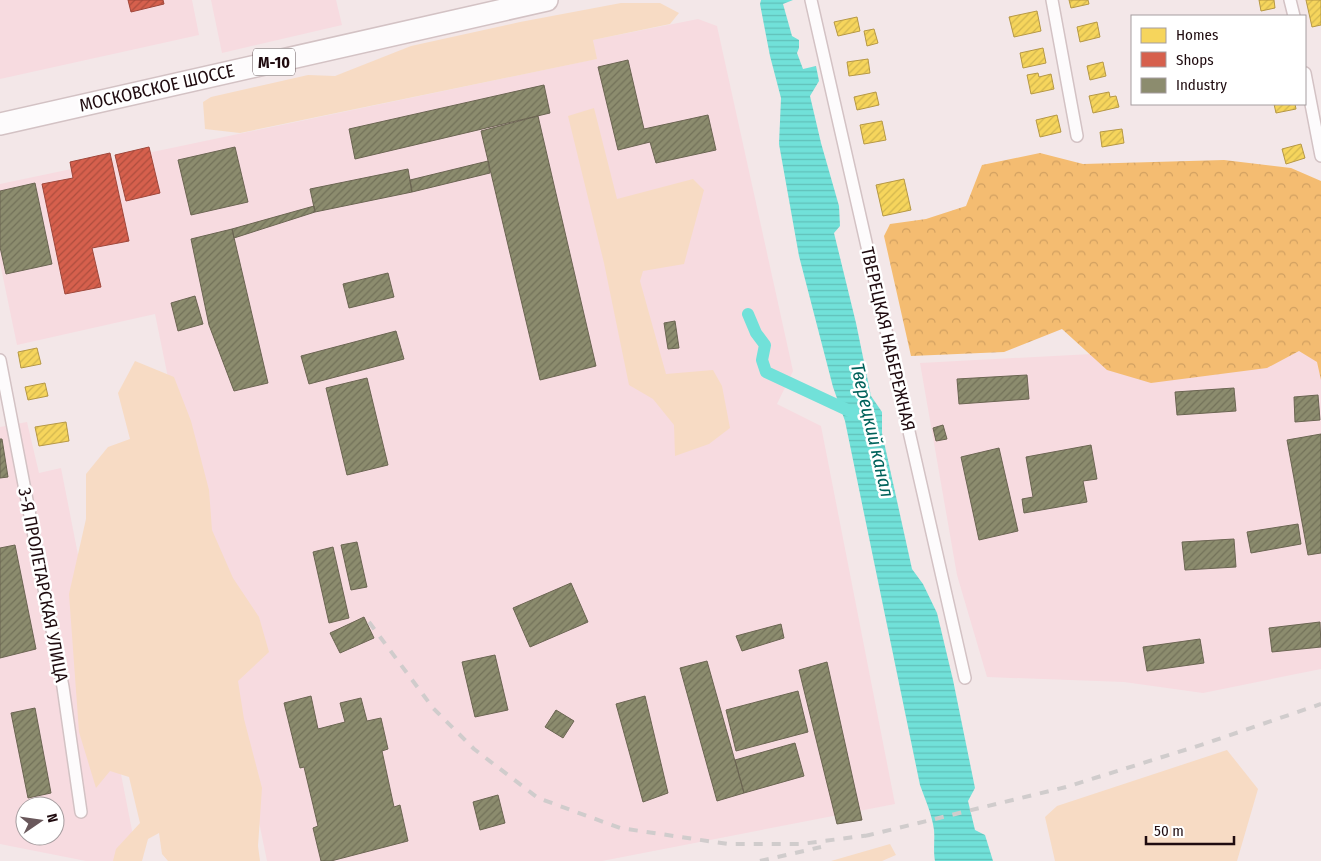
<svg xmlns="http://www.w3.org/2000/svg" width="1321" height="861" font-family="'Fira Sans Condensed',sans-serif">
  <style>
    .built { fill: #f7dbe0; fill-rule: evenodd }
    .grass { fill: #f7dbc4 }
    .forest { fill: url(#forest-crowns) }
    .water { fill: url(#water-rules) }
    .homes { fill: url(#homes-hatch); stroke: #b69845 }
    .shops { fill: url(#shops-hatch); stroke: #9f463a }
    .industry { fill: url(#industry-hatch); stroke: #6b6552 }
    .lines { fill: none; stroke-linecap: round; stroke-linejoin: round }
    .canal { stroke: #71e1d9; stroke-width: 12 }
    .street-casing { stroke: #d3c2c4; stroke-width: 14 }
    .highway-casing { stroke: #d3c2c4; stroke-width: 24 }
    .street { stroke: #fdfbfc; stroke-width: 11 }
    .highway { stroke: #fdfbfc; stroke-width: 21 }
    .rail { stroke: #d0cccc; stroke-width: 4; stroke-dasharray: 9 9; stroke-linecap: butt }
    .labels { text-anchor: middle; stroke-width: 5; stroke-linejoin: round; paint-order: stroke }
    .shield { fill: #fff; stroke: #625457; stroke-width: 1 }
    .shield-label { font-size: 16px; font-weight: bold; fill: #1f0b0f }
    .street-label { font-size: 18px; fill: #1f0b0f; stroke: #fff }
    .water-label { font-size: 19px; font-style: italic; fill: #00625b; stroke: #fff }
  </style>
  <defs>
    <pattern id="forest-crowns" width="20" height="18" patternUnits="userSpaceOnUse" patternTransform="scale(1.25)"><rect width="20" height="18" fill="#f4bc71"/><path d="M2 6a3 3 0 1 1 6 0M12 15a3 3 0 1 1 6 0" fill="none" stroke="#d1a061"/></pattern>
    <pattern id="water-rules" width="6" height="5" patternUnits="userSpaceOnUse" patternTransform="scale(1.25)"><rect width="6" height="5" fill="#71e1d9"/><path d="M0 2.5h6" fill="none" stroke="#61c0b9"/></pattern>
    <pattern id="homes-hatch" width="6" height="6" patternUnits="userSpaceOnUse" patternTransform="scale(1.25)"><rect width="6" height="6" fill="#f6d55c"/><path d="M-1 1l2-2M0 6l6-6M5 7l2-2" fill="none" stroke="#d2b64f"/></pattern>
    <pattern id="shops-hatch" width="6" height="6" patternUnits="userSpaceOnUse" patternTransform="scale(1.25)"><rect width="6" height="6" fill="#d6604d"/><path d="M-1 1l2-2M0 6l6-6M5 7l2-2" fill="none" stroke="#ad4d3e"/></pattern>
    <pattern id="industry-hatch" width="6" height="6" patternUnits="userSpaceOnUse" patternTransform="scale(1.25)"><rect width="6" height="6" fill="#8c8c6e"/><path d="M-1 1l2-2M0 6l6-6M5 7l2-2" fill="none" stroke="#727159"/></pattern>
  </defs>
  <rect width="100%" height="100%" fill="#f3e7e8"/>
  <!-- built -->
  <path class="built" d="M0,0h192l7,35 -199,44z
    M211,0h125l6,25 -120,28z
    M698,19l19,7 76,345 -16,33 44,22 74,378 -293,57h-335l-112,-547 -138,31 -17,-82v-79l596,-125 -3,-19z
    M1321,342v327l-118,24 -79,-11 -137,-5 -30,-102 -37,-212z
    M27,422l12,51 22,-5 77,393h-52l-86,-17v-417zM25,806h30v30h-30z"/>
  <!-- grass -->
  <path class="grass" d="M621,3h39l19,10 -9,11 -77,16 4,19 -357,74 -35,-4 -2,-27 8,-5 97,-22 27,1 76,-30 109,-24z
    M594,108l23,91 76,-20 11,11 -20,74 -41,7 -3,10 26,93 47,-4 9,16 8,42 -21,16 -34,12 -1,-31 -21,-26 -24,-14 -25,-122 -36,-147z
    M135,361l39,16 17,44 18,69 3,40 21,48 26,39 10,35 -31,29 6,38 18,69 -4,58 2,15h-92l-6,-7 -3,-21 -11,6 -6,22h-29l3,-12 24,-26 -11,-46 -19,-6 -14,17 -17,-56 -10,-138 17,-75v-45l22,-27 22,-8 -12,-46z
    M1227,750l31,39 -21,72h-182l-10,-44 12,-11z
    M890,844l6,11 -14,6h-51z"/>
  <!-- forest -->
  <path class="forest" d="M1040,153l43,11 141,-4 67,8 30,13v199l-4,-18 -18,-11 -32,17 -116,15 -44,-13 -45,-41 -58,23 -93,4 -27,-120 6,-12 36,-5 40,-13 16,-41z"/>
  <!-- water -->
  <path class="water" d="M761,0h32l-10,4 9,32 7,4v8l-2,5 6,16 13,-3 3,15 -9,15 11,47 18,63 1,20 -6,7 22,90 15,73 11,16v21l30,136 11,15 14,29 16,67 22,108 -7,13 7,29 10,5 8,26h-58c-2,-11 0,-21 -1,-31 -2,-16 -9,-31 -14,-45l-75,-364 -12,-34 -34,-131 -20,-112 2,-46 -11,-42 -10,-52z"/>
  <!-- homes -->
  <path class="homes" d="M1069,0h19l1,4 -18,4z
    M1259,0h15l1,8 -14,3z
    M1306,0h15v25l-9,2z
    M1037,11l4,20 -27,6 -5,-20z
    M857,17l3,14 -22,5 -4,-14z
    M1097,22l3,15 -20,5 -3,-15z
    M874,29l4,14 -11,3 -3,-15z
    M1043,48l3,15 -23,5 -3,-15z
    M868,59l2,14 -21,3 -2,-14z
    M1103,62l3,14 -16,4 -3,-14z
    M1038,73l1,4 12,-3 3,15 -23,5 -4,-19z
    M876,92l3,13 -22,5 -3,-13z
    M1109,92l1,5 6,-1 3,11 -26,6 -4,-17z
    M1274,104h21l1,5 -20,4z
    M1057,115l4,17 -21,5 -4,-17z
    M882,121l4,19 -22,4 -4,-19z
    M1122,129l2,14 -22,4 -2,-15z
    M1301,144l4,14 -19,6 -4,-15z
    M904,179l7,31 -28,6 -7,-31z
    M37,348l4,16 -20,4 -3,-16z
    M45,383l3,13 -20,4 -3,-13z
    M66,422l3,19 -30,5 -4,-19z"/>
  <!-- shops -->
  <path class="shops" d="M128,0h35l1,4 -33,8z
    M149,147l11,46 -34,8 -11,-46z
    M110,153l19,88 -37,7 9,39 -36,7 -23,-110 31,-6 -3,-16z"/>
  <!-- industry -->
  <path class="industry" d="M628,60l16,69 64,-14 8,35 -60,13 -6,-21 -32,8 -20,-83z
    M544,85l6,28 -195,46 -6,-30z
    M538,116l58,250 -56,14 -59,-249z
    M235,147l13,55 -57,13 -13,-55z
    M488,161l2,12 -78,19 -2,-12z
    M408,169l4,23 -97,20 -5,-23z
    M35,183l17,81 -46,10 -6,-27v-56z
    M314,206l1,6 -81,26 -2,-9z
    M232,229l36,154 -34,8 -25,-66 -18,-86z
    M388,273l6,24 -45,11 -6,-24z
    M195,296l8,28 -25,7 -7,-28z
    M675,321l4,27 -11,1 -4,-26z
    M396,331l8,28 -95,25 -8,-28z
    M1027,375l2,24 -70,5 -2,-25z
    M367,378l21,87 -41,10 -21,-87z
    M1234,388l2,23 -59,4 -2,-23z
    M1318,395l2,25 -25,2 -1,-25z
    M943,425l4,14 -11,2 -3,-13z
    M1321,434v119l-13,2 -21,-115z
    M0,439h2l6,38 -8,1z
    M1091,445l6,34 -14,2 4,21 -63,11 -2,-14 11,-2 -7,-40z
    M999,448l19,83 -39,9 -18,-83z
    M1298,524l3,20 -50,9 -4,-21z
    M1234,539l2,28 -51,3 -3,-28z
    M357,542l10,45 -16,3 -10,-45z
    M15,545l21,104 -36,9v-110z
    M333,547l16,71 -20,5 -16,-71z
    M571,583l17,39 -58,25 -17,-39z
    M364,617l10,21 -34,15 -10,-20z
    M1320,622l1,25 -49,5 -3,-24z
    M781,624l3,14 -42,13 -6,-15z
    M1200,639l4,24 -57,8 -4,-24z
    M495,655l13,55 -33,7 -13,-55z
    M707,661l37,132 -27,8 -37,-133z
    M827,662l35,158 -25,4 -38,-154z
    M798,691l10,41 -72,19 -10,-41z
    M311,696l7,33 27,-7 -5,-19 21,-5 6,23 14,-3 7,31 -6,2 12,56 6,-2 8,36 -77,20h-10l-8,-33 5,-2 -14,-59 -4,1 -16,-65z
    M645,696l23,97 -25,9 -27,-98z
    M35,708l16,85 -23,5 -17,-85z
    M556,710l18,11 -11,17 -18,-11z
    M795,743l9,33 -60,17 -9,-33z
    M498,795l7,28 -25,7 -7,-28z"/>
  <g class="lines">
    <!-- canal -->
    <path class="canal" d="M748,314l8,19 9,12 -3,15 4,12 90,42"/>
    <defs>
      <path id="street" d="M811,0l154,678
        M1052,0l25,136
        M1290,0l4,16
        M1305,73l16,83
        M0,360l63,327 18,125"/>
      <path id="highway" d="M0,124l547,-124"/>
    </defs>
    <!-- street casing -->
    <use href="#street" class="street-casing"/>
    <!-- highway casing -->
    <use href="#highway" class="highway-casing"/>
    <!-- street -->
    <use href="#street" class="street"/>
    <!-- highway -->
    <use href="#highway" class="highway"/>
    <!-- rail -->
    <path class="rail" d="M369,622l64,86 41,41 64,49 82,30 108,16h73l69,-9
      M865,836l201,-49 138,-43 117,-40
      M760,861l61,-14"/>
  </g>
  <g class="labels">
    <!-- shield labels -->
    <rect class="shield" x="253" y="48.5" width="42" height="27" rx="4"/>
    <g class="shield-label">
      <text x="274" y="68">М-10</text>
    </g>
    <!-- street labels -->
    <g class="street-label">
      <text transform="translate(157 88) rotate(-13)" y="6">МОСКОВСКОЕ ШОССЕ</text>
      <text transform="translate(888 339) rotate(77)" y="6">ТВЕРЕЦКАЯ НАБЕРЕЖНАЯ</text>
      <text transform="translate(43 585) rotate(79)" y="6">3-Я ПРОЛЕТАРСКАЯ УЛИЦА</text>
    </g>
    <!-- water labels -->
    <g class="water-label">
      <text transform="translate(873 430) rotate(77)" y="7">Тверецкий канал</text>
    </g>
  </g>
  <!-- legend -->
  <rect x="1131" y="15" width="175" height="90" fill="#ffffff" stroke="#a59d9f"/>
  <rect x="1141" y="28" width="25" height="15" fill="#f6d55c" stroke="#a59d9f"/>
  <text x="1176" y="40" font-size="15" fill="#1f0b0f">Homes</text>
  <rect x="1141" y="52" width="25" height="15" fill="#d6604d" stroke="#a59d9f"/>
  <text x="1176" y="65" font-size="15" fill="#1f0b0f">Shops</text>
  <rect x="1141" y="78" width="25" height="15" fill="#8c8c6e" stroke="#a59d9f"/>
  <text x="1176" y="90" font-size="15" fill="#1f0b0f">Industry</text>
  <!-- north arrow -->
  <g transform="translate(40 821) rotate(77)"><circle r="24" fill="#ffffff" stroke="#a59d9f"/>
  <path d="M0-4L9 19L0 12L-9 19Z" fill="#69585b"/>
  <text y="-8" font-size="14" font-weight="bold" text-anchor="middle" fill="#1f0b0f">N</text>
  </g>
  <!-- scale -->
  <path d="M1146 836v8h88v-8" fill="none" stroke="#1f0b0f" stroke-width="2.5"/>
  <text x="1154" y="836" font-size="15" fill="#1f0b0f" stroke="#ffffff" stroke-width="4" paint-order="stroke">50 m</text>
</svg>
